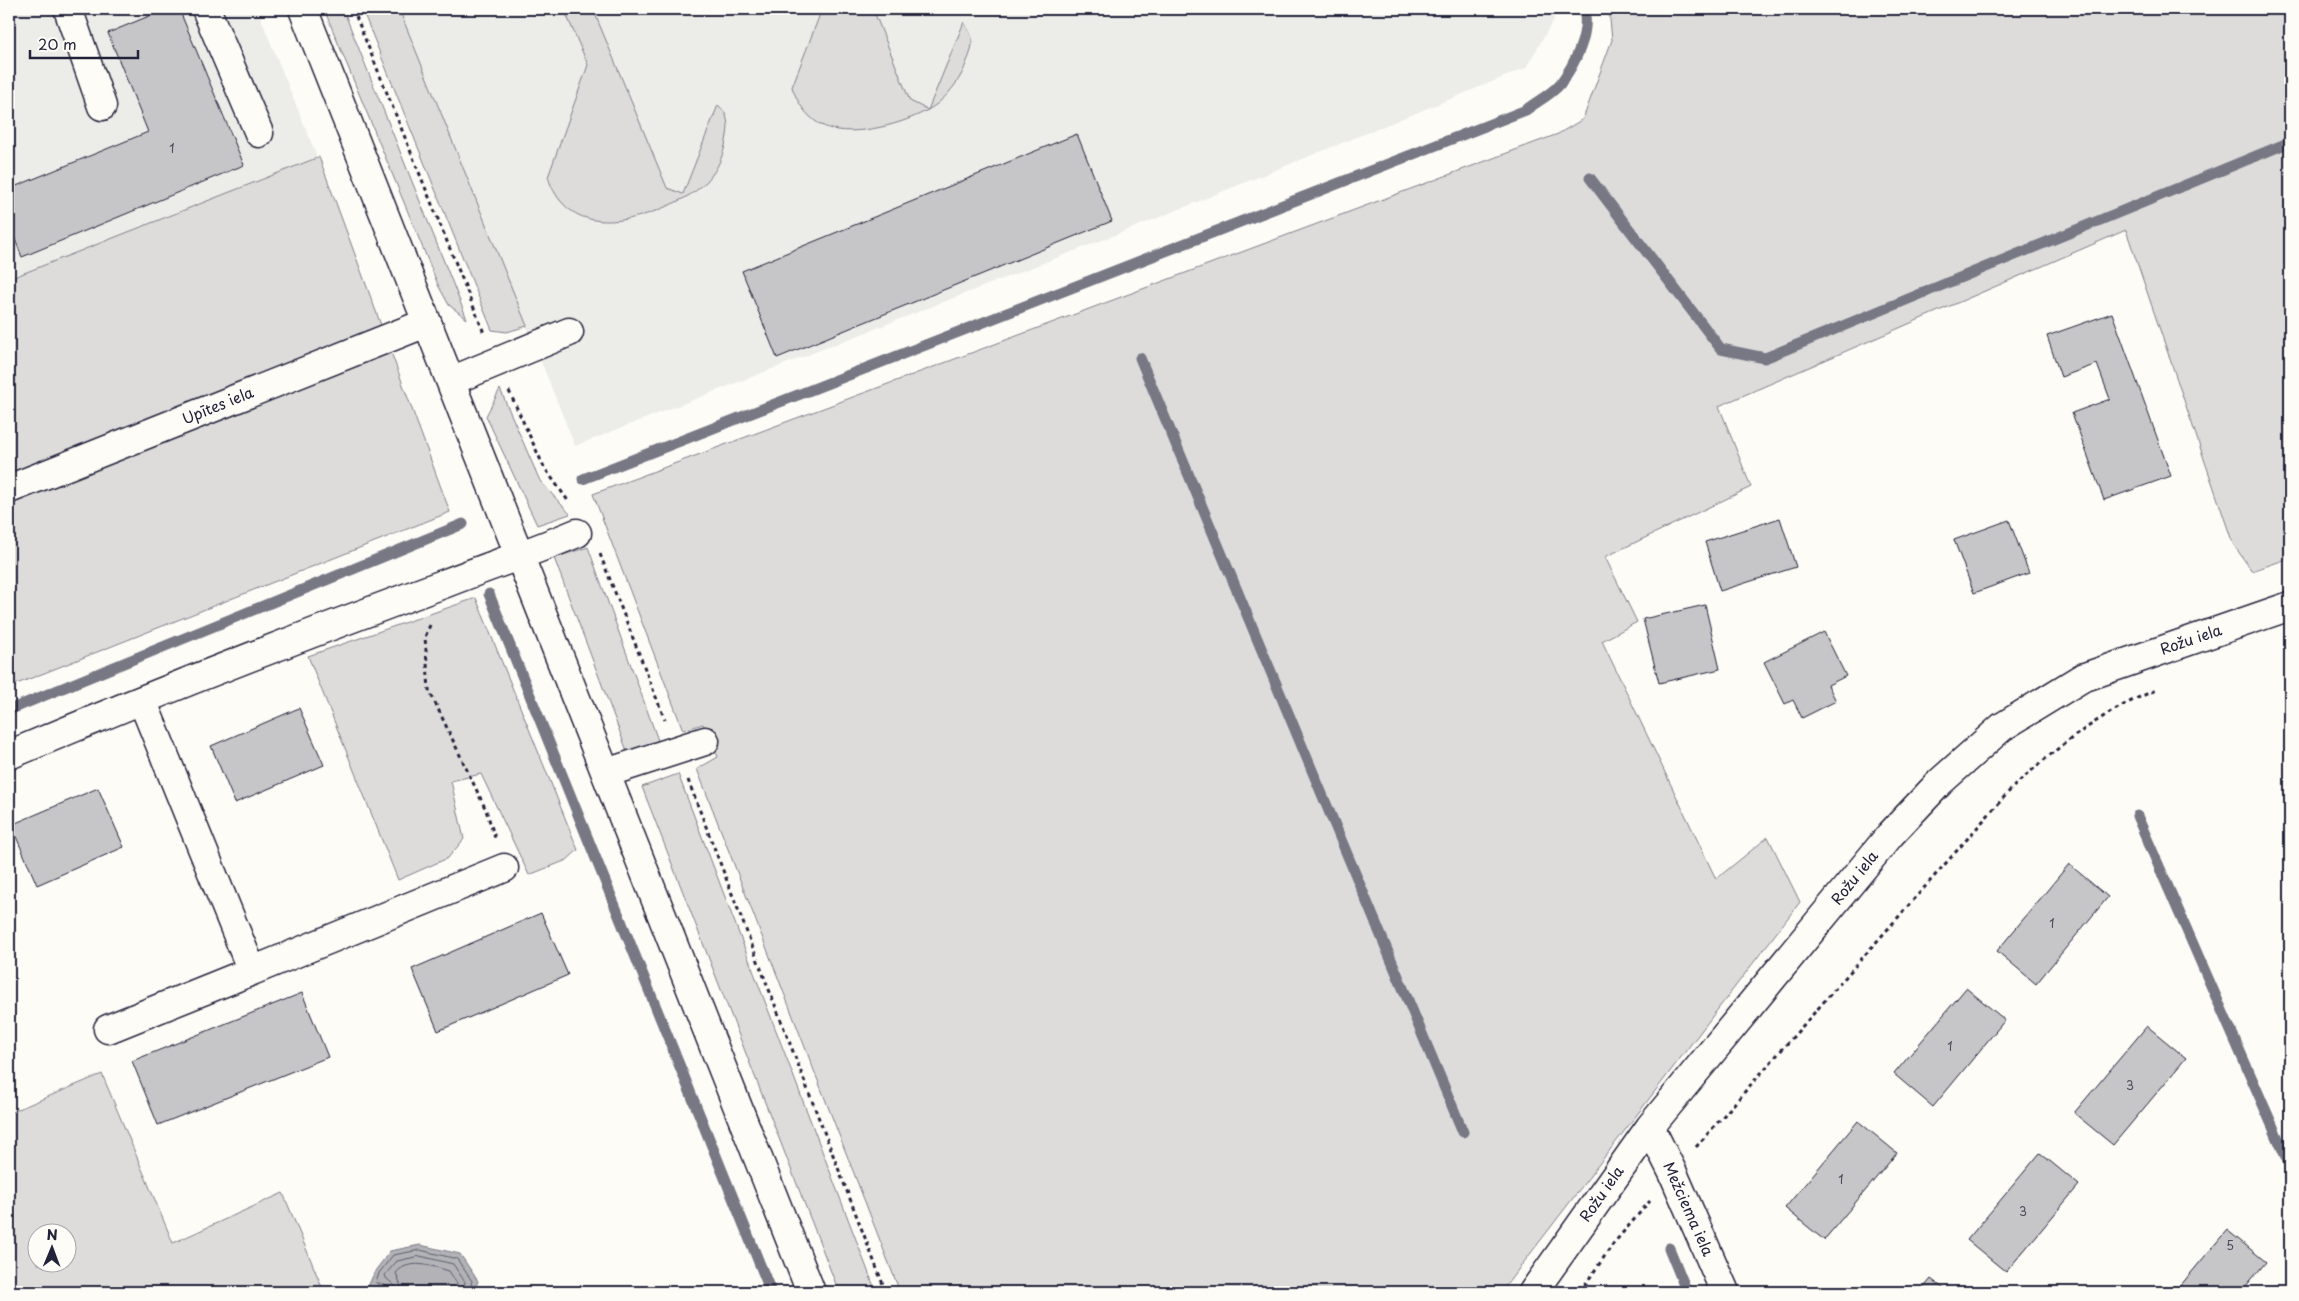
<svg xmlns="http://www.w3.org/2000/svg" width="2299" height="1301" font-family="'Playpen Sans',sans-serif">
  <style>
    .built { fill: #ecece9 }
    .green { fill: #dddcdb; stroke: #807f8b; fill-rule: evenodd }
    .water { fill: #b2b2b7; stroke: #787885 }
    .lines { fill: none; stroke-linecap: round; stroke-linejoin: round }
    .shore { stroke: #5c5c6d; stroke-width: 1 }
    .stream { stroke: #787885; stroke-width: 11 }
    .building { fill: #c6c6c8; stroke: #22223b }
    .minor-casing { stroke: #22223b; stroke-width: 31 }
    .path { stroke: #22223b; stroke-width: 3; stroke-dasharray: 4 4; stroke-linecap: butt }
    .minor { stroke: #fdfcf7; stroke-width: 28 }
    .labels { text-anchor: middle; stroke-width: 4; stroke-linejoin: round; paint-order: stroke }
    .number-label { font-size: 12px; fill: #4b4b5e }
    .street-label { font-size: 15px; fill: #22223b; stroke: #fdfcf7 }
  </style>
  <rect width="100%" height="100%" fill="#fdfcf7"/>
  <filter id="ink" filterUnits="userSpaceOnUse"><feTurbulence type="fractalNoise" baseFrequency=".02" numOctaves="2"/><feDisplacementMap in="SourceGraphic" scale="10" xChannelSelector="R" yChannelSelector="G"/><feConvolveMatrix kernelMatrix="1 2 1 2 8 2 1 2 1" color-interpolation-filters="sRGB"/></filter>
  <g filter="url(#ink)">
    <!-- built -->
    <path class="built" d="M9,9h248l61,150 -305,119 -4,-12z
      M399,9h1151l4,10 -28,49 -393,160 -558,218z"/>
    <!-- green -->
    <path class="green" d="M324,9h19l124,310 -18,-14 -10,-18z
      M362,9h37l128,317 -20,6 -15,-2z
      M564,9h29l74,179 16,6 35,-89c10,8 11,19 9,31 -3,17 -8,32 -20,45 -13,14 -30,21 -49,29 -43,17 -93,20 -110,-33l40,-112z
      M822,9h51l37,92 18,9 36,-88c2,5 8,12 8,17 1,6 -2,16 -5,22 -6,18 -16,31 -30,43 -24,18 -76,32 -105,25 -21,-5 -34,-24 -40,-42z
      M1609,9h681v549l-38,13 -19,-27 -107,-314 -407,176 32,81 -146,70 32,65 -35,19 114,238 52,-42 32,65 -299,390h-601l-203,-523 21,-12 -15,-33 -20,6 -90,-236 965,-360 25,-15 29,-79z
      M319,157l131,355 -441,175v-421l5,11z
      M500,389l40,92 30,33 -33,11 -51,-109z
      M588,547l71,196 -32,8 -73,-193z
      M476,598l102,252 -11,10 -38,15 -48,-101 -30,7 13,58 -16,19 -50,22 -90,-224z
      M678,774l198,518h-37l-197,-505z
      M102,1074l71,169 110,-50 41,99h-315v-179zM38,1234h30v30h-30z"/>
    <!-- water -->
    <path class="water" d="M420,1245l40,9 18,27 -4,11h-82l-5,-2 -20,-1 8,-18 15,-20z"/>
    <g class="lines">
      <!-- shore -->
      <path class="shore" d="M389,1292l-2,-6 -11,-3 3,-10 14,-18 27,-5 37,9 15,22 -3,11
        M396,1292l-2,-7 -8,-7 -1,-3 12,-14 23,-5 33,8 12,18 -2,10
        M403,1292l-7,-19c12,-15 37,-7 53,-2l8,12 -1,9"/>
      <!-- stream -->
      <path class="stream" d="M1590,178l131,171 44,9 525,-216
        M1140,358l323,774
        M583,479l943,-369c10,-8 26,-16 34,-26 15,-20 30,-50 24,-75
        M489,594l282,698
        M9,710l454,-186
        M2137,816l153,350
        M1669,1248l18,44"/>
    </g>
    <!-- building -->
    <path class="building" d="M166,9h13l65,156 -222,92 -13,-33v-35l139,-57 -40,-99z
      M1077,134l35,87 -335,137 -35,-87z
      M2112,313l59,163 -67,24 -32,-87 38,-14 -13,-35 -36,13 -14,-41z
      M1780,518l16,49 -76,24 -15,-49z
      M2009,520l20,53 -55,20 -20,-53z
      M1705,605l15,64 -61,14 -16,-64z
      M1824,632l22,44 -18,9 8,16 -34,17 -9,-18 -8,4 -21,-42z
      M299,708l25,57 -89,38 -24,-57z
      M98,788l26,59 -87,38 -26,-60z
      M2069,864l39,33 -72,87 -39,-33z
      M541,913l27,62 -130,56 -26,-62z
      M1966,988l39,32 -72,87 -39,-33z
      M302,993l26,64 -170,68 -26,-64z
      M2147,1026l39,32 -73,87 -39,-32z
      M1858,1121l39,32 -73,87 -39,-32z
      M2040,1153l39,32 -73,87 -39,-32z
      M2227,1230l39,32 -25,30h-66z
      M1931,1279l17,13h-28z"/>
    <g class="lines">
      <defs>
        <path id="minor" d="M68,9l34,97
          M206,9l53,124
          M303,9l508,1283
          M451,381l118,-49
          M9,489l417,-166
          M142,700l110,271 252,-103
          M9,755c144,-61 290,-118 437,-172 44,-17 88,-32 131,-50
          M606,773l99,-32
          M108,1029l144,-58
          M1650,1127l23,46 52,119
          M1533,1292l117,-165 240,-292 50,-53 62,-55 80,-49 208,-72"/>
      </defs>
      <!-- minor casing -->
      <use href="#minor" class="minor-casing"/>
      <!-- path -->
      <path class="path" d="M353,9l131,324
        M509,391l35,76 25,35
        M600,554l65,166
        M430,625l-5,12 4,53 57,120 9,28
        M688,780l198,512
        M1696,1147l316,-359c44,-40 89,-76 144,-98
        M1580,1292l33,-48 37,-43"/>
      <!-- minor -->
      <use href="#minor" class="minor"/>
    </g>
  </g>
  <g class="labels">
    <!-- number labels -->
    <g class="number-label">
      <text x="172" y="153">1</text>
      <text x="2052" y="928">1</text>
      <text x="1950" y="1051">1</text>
      <text x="2130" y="1090">3</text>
      <text x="1841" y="1184">1</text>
      <text x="2023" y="1216">3</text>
      <text x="2230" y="1250">5</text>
    </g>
    <!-- street labels -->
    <g class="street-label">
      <text transform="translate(218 406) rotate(-22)" y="5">Upītes iela</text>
      <text transform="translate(2191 640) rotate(-19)" y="5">Rožu iela</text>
      <text transform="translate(1855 878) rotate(-51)" y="5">Rožu iela</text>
      <text transform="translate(1602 1194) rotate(-55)" y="5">Rožu iela</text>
      <text transform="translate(1688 1209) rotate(66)" y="5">Mežciema iela</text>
    </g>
  </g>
  <!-- margin -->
  <rect width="2299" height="1301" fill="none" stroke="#fdfcf7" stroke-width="30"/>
  <rect x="15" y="15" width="2269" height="1271" fill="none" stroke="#22223b" stroke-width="2" filter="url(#ink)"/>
  <!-- north arrow -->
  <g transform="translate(52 1248) rotate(1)"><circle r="24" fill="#fdfcf7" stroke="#a5a5ac"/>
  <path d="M0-4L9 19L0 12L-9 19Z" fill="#22223b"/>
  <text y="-8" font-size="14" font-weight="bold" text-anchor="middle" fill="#22223b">N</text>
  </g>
  <!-- scale -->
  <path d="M30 50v8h108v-8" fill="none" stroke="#22223b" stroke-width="2.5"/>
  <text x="38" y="50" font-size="15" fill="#22223b" stroke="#fdfcf7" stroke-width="4" paint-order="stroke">20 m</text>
</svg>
